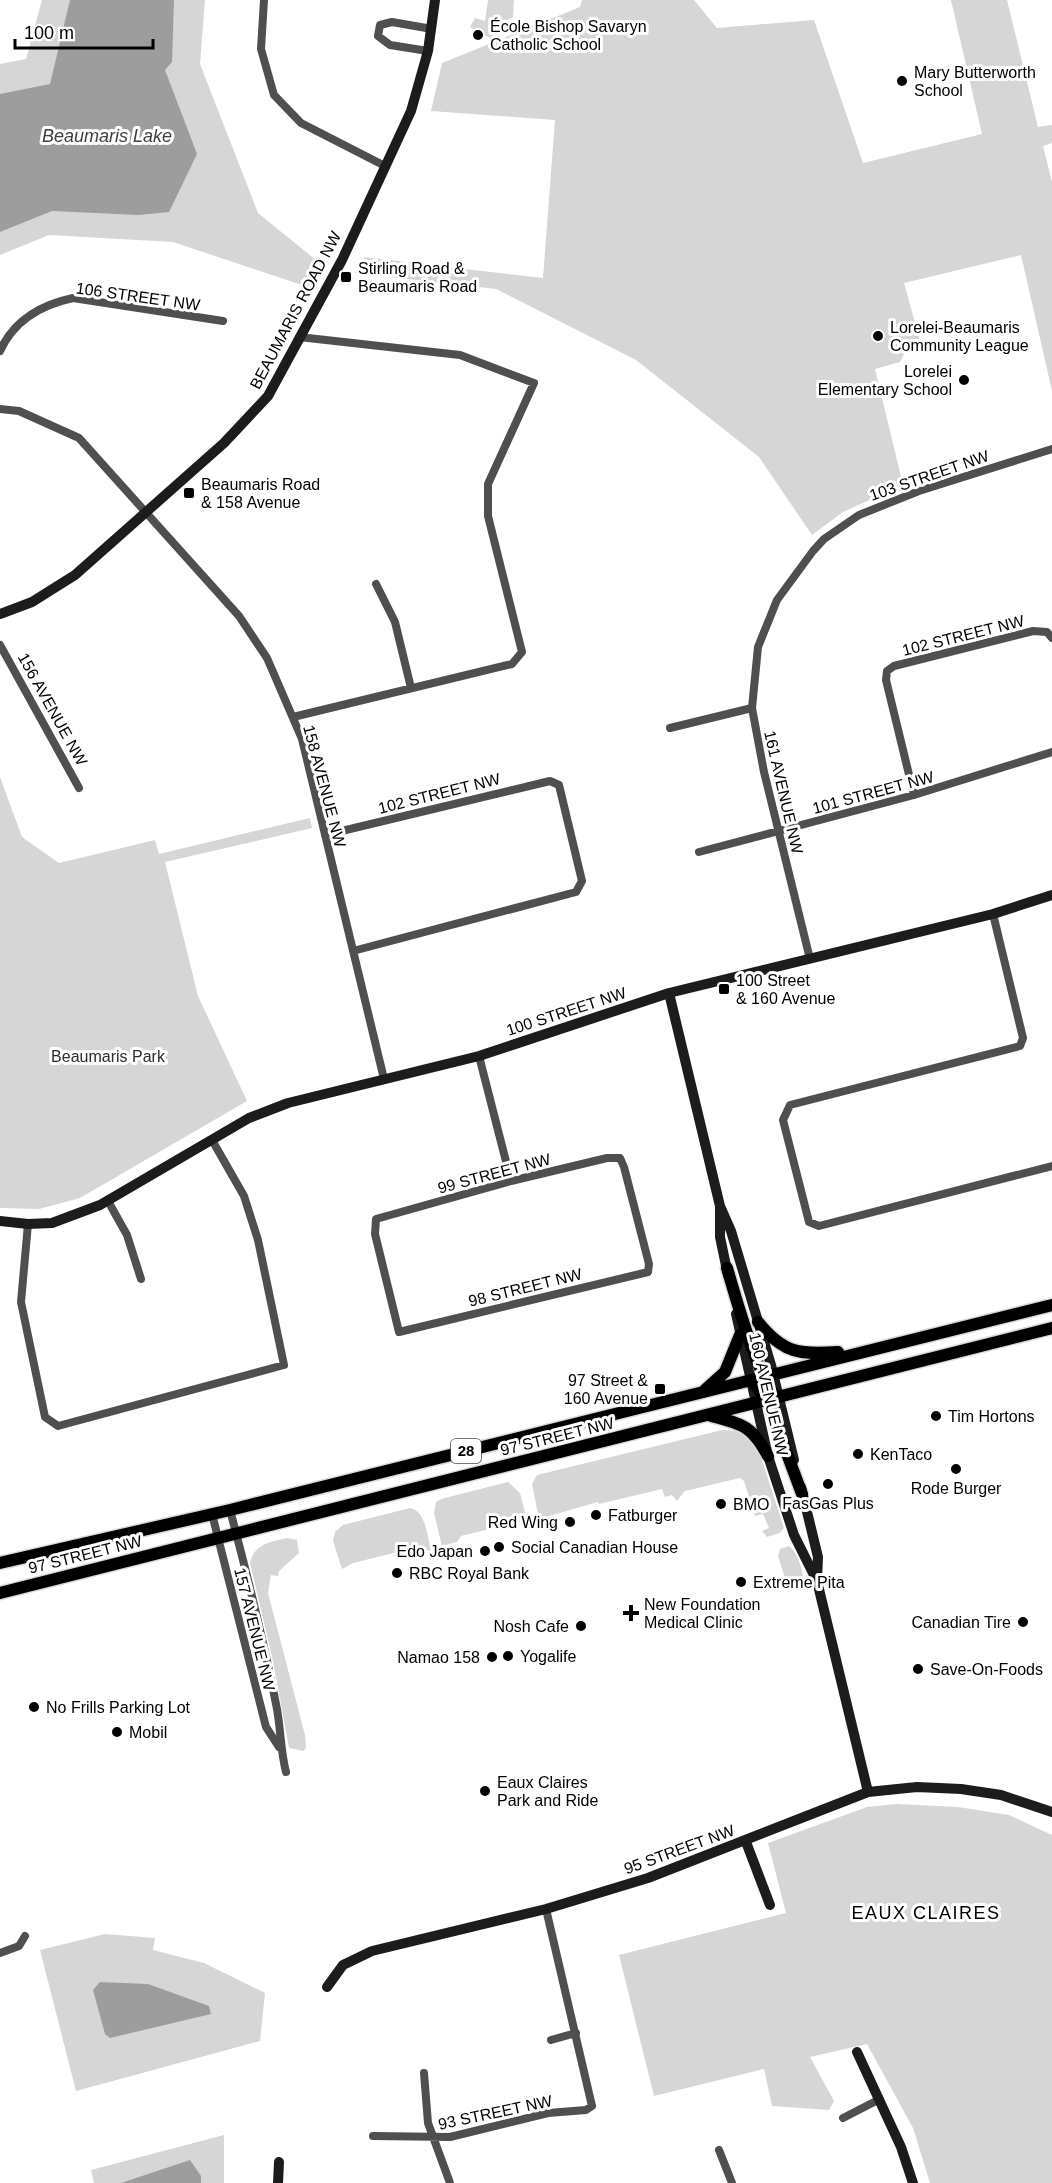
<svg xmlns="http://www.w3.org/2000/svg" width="1052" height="2183" font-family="Arial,sans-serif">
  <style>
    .green { fill: #d6d6d6 }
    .water { fill: #9d9d9d }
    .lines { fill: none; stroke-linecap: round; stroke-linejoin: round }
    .primary-casing { stroke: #dbdbdb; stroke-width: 15 }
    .street { stroke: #4f4f4f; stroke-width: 8 }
    .secondary { stroke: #1c1c1c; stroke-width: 10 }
    .primary { stroke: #000; stroke-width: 12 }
    .poi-dot { fill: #000; stroke: #fff; stroke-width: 2 }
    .labels { text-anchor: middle; stroke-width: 6; stroke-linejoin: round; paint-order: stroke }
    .shield { fill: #fff; stroke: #4c4c4c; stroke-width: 1.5 }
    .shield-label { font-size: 15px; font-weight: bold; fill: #000 }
    .poi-label { font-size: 16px; fill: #000; stroke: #fff; text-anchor: start }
    .street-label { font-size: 16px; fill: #000; stroke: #fff }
    .park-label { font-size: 16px; fill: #2d2d2d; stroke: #fff }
    .water-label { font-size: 18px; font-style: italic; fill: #3e3e3e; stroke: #fff }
    .neighbourhood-label { font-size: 18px; letter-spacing: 1.5px; fill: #000; stroke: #fff }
  </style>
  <rect width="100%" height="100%" fill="#fff"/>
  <!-- green -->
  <path class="green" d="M42,0h163l-5,64 58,149 64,52 -14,22 -135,-45 -124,-7 -49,20v-191l26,-5z
    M488,0h26l-1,17 -12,7 -9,15 -22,-12 5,-9 10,3z
    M582,0h112l23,28 97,-8 49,143 119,-29 -31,-134h56l31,127 14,-2v18l-9,3 9,36v209l-31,-136 -117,28 18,65 -18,6 -4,8 -25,7 28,116 -60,27 -31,23 -53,-78 -123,-97 -140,-71 -141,-16 9,-16 179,21 12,-158 -124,-9 11,-48 138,-56z
    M0,777l22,60 37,26 96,-23 4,14 151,-36 2,10 -147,34 33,134 49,105 -167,97 -41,11 -39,-1z
    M722,1430l22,1 13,14 27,83 -4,5 -13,4 -5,-6 7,-3 -6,-14 -8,2 -11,-35 -4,-3 -55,13 -8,10 -5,-6 -7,2 -3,-8 -63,15 -1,-2 -59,17 -7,-35 5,-9z
    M508,1482l12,11 7,27 -66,16 -4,6 -15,4 -8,-33 2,-11 5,-3z
    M410,1508c16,3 17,28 21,42l-11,2 -6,-4 -61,15 -11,6 -9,-28 2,-9 8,-7z
    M287,1538l10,2 2,13 -20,18 -1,5 -7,-1 -3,18 37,142 1,13 -3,3 -14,-3 -16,-87 -23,-98c4,-19 20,-21 37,-25z
    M789,1546c8,6 15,25 14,35l-7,6 -10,-6 -8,-25 2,-7z
    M896,1804l62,3 51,8 43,20v348h-122l-17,-55 -46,-84 -57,13 24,44 -5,9 -57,-4 -8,-37 -110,27 -35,-141 167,-42 -18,-70 99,-36z
    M105,1934l50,4 -2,12 51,13 61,30 -5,48 -184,50 -36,-141z
    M224,2135v48h-130l-3,-13z"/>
  <!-- water -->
  <path class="water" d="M70,0h104l-2,62 -7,8 32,84 -28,58 -30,3 -87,-4 -52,21v-138l50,-10z
    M100,1982l48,2 61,22 2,8 -101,24 -5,-4 -12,-44z
    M190,2160l11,16v7h-80z"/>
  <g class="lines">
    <defs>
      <path id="primary" d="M727,1268c7,23 34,123 52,129
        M758,1322c25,31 41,33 80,30
        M751,1380l16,20 35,94
        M705,1390l20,-18 15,-37
        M711,1416c32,8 41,10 57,40
        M0,1563l230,-53 822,-205
        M0,1593l1052,-265"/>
    </defs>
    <!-- primary casing -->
    <use href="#primary" class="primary-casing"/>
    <!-- street -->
    <path class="street" d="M264,0l-3,49 13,46 27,28 84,43
      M428,51l-38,-6 -12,-9 2,-11 12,-3 40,7
      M0,351c14,-31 40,-46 73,-53l150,23
      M0,409l19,2 60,27 160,178 28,42 35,81 82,340
      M376,584l19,38 16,66
      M0,645l79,143
      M293,717l219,-53 10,-12 -34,-136v-32l46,-101 -74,-28 -161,-18
      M670,728l82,-20
      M914,795l-28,-115 1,-9 7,-5 139,-35 14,1 5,6
      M325,835l225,-54 9,4 23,96 -6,11 -223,59
      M699,852l215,-57 138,-43
      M993,914l30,124 -3,8 -230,59 -7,15 26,102 10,4 233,-60
      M810,959l-46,-187 -12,-64 6,-61 19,-47 36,-49 11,-12 35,-24 60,-24 133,-42
      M479,1056l32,125
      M607,1158h13l4,9 25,97 -1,8 -249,60 -24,-98 1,-15 135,-38z
      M108,1201l19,34 14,44
      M28,1224l-7,78 24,115 13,9 226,-61 -26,-125 -14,-44 -32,-56
      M230,1510c17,64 33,128 46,194 5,23 4,45 10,68
      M212,1514l54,213 13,20
      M0,1953l19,-7 6,-10
      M551,2040l25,-7
      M424,2073l4,50 22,60
      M843,2118l37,-19
      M373,2136l77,1 98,-24 38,-3 6,-4 -46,-197
      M719,2150l13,33"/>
    <!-- secondary -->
    <path class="secondary" d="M0,614l32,-12 43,-27 149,-132 44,-47 74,-136 69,-149 17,-60 7,-51
      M669,993l51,213 11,25 40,134 23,95
      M720,1206v31l8,38
      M0,1221l28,3 24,-1 48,-18 149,-87 39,-15 191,-47 190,-63 324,-79 59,-19
      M736,1314l32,142 26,79 23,46 51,211
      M801,1487l17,70 -1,24
      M746,1842l24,63
      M327,1987l16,-22 29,-14 174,-42 102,-31 220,-86 49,-5 44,2 40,6 51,17
      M857,2052l44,95 12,36
      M278,2183l1,-21"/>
    <!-- primary -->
    <use href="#primary" class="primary"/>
  </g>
  <!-- markers -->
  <g class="poi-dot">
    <circle cx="478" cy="35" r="6"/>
    <circle cx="902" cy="81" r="6"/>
    <rect x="340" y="271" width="12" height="12" rx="3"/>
    <circle cx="878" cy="336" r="6"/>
    <circle cx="964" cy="380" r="6"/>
    <rect x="183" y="487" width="12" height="12" rx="3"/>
    <rect x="718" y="983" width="12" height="12" rx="3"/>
    <rect x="654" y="1383" width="12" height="12" rx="3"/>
    <circle cx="936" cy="1416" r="6"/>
    <circle cx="858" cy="1454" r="6"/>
    <circle cx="956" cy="1469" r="6"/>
    <circle cx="828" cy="1484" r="6"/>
    <circle cx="721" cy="1504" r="6"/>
    <circle cx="596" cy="1515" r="6"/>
    <circle cx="570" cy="1522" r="6"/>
    <circle cx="499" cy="1547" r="6"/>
    <circle cx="485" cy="1551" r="6"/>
    <circle cx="397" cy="1573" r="6"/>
    <circle cx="741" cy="1582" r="6"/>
    <path d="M628 1604h6v6h6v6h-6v6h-6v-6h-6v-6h6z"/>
    <circle cx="1023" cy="1622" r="6"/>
    <circle cx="581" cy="1626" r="6"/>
    <circle cx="508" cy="1656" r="6"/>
    <circle cx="492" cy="1657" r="6"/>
    <circle cx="918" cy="1669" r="6"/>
    <circle cx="34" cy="1707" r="6"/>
    <circle cx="117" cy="1732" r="6"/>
    <circle cx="485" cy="1791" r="6"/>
  </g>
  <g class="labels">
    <!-- shield labels -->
    <rect class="shield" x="451" y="1439" width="30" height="24" rx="4.5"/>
    <g class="shield-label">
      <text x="466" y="1456">28</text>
    </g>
    <!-- poi labels -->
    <g class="poi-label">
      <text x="490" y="32">École Bishop Savaryn<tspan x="490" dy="18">Catholic School</tspan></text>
      <text x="914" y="78">Mary Butterworth<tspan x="914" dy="18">School</tspan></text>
      <text x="358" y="274">Stirling Road &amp;<tspan x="358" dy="18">Beaumaris Road</tspan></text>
      <text x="890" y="333">Lorelei-Beaumaris<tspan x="890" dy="18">Community League</tspan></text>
      <text x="952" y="377" text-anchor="end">Lorelei<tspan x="952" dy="18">Elementary School</tspan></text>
      <text x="201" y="490">Beaumaris Road<tspan x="201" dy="18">&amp; 158 Avenue</tspan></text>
      <text x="736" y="986">100 Street<tspan x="736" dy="18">&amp; 160 Avenue</tspan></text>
      <text x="648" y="1386" text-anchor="end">97 Street &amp;<tspan x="648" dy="18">160 Avenue</tspan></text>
      <text x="948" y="1422">Tim Hortons</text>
      <text x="870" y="1460">KenTaco</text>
      <text x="956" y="1494" text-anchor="middle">Rode Burger</text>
      <text x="828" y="1509" text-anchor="middle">FasGas Plus</text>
      <text x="733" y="1510">BMO</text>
      <text x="608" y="1521">Fatburger</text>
      <text x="558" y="1528" text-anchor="end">Red Wing</text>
      <text x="511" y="1553">Social Canadian House</text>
      <text x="473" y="1557" text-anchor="end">Edo Japan</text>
      <text x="409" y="1579">RBC Royal Bank</text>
      <text x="753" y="1588">Extreme Pita</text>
      <text x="644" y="1610">New Foundation<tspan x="644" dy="18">Medical Clinic</tspan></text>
      <text x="1011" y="1628" text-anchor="end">Canadian Tire</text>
      <text x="569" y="1632" text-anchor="end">Nosh Cafe</text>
      <text x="520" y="1662">Yogalife</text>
      <text x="480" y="1663" text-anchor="end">Namao 158</text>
      <text x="930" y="1675">Save-On-Foods</text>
      <text x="46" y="1713">No Frills Parking Lot</text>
      <text x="129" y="1738">Mobil</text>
      <text x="497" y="1788">Eaux Claires<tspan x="497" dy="18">Park and Ride</tspan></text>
    </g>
    <!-- street labels -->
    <g class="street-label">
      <text transform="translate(138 296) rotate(8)" y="6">106 STREET NW</text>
      <text transform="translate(295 310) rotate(-62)" y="6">BEAUMARIS ROAD NW</text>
      <text transform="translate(929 475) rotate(-19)" y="6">103 STREET NW</text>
      <text transform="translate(963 635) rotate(-14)" y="6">102 STREET NW</text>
      <text transform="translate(53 709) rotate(61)" y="6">156 AVENUE NW</text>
      <text transform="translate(325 786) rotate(75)" y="6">158 AVENUE NW</text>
      <text transform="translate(784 792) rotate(77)" y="6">161 AVENUE NW</text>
      <text transform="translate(873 792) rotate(-15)" y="6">101 STREET NW</text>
      <text transform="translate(439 793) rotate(-14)" y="6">102 STREET NW</text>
      <text transform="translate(566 1011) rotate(-18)" y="6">100 STREET NW</text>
      <text transform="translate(494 1173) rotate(-15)" y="6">99 STREET NW</text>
      <text transform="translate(525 1287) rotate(-14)" y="6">98 STREET NW</text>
      <text transform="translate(769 1394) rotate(77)" y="6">160 AVENUE NW</text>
      <text transform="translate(557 1436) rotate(-14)" y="6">97 STREET NW</text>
      <text transform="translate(85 1554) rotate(-14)" y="6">97 STREET NW</text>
      <text transform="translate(255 1629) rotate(76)" y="6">157 AVENUE NW</text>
      <text transform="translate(679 1849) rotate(-20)" y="6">95 STREET NW</text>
      <text transform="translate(495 2112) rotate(-12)" y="6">93 STREET NW</text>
    </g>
    <!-- park labels -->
    <g class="park-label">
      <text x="108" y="1062">Beaumaris Park</text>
    </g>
    <!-- water labels -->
    <g class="water-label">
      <text x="107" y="142">Beaumaris Lake</text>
    </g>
    <!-- neighbourhood labels -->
    <g class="neighbourhood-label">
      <text x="926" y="1919">EAUX CLAIRES</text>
    </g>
  </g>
  <!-- scale -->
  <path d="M15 39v9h138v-9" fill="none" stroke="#000000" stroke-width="3"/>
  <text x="24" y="39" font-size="18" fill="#000000" stroke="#ffffff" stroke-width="4.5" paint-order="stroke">100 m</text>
</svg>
